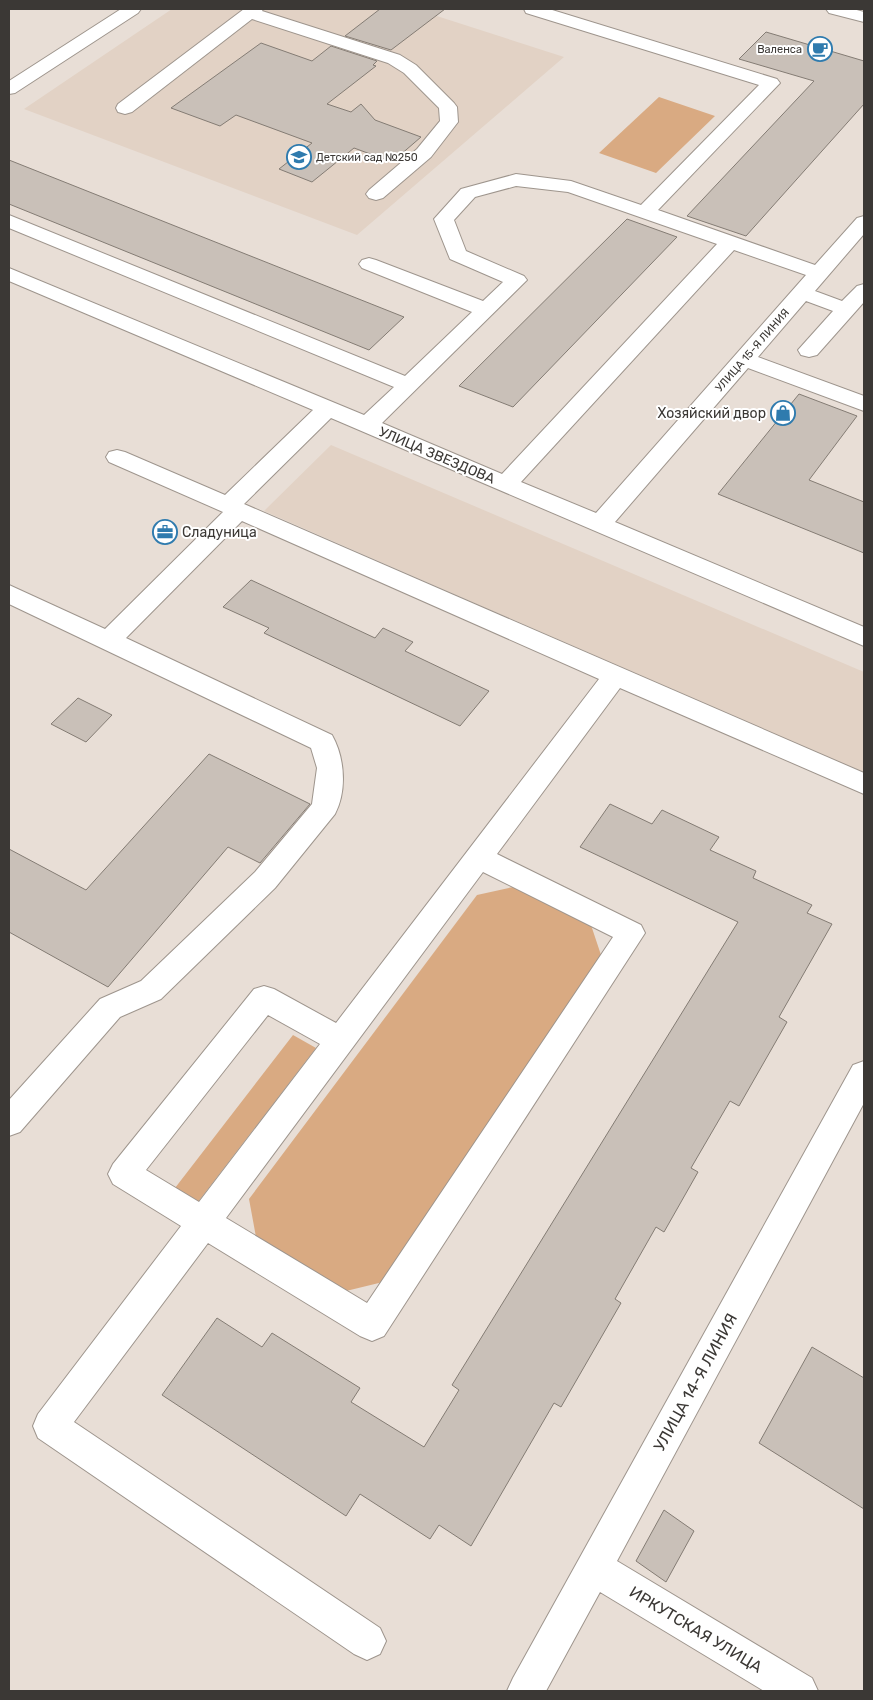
<svg xmlns="http://www.w3.org/2000/svg" width="873" height="1700" font-family="Rubik,sans-serif">
  <style>
    .built { fill: #e2d2c5 }
    .green { fill: #d9aa82 }
    .building { fill: #c9c0b8; stroke: #847c74 }
    .lines { fill: none; stroke-linecap: round; stroke-linejoin: round }
    .minor-casing { stroke: #9e958d; stroke-width: 2 }
    .major-casing { stroke: #9e958d; stroke-width: 2 }
    .minor { fill: #fff; fill-rule: evenodd }
    .major { fill: #fff; fill-rule: evenodd }
    .labels { text-anchor: middle; stroke-width: 4; stroke-linejoin: round; paint-order: stroke }
    .far-poi-label { font-size: 11px; fill: #3b3835; stroke: #fff; text-anchor: end }
    .far-street-label { font-size: 11px; fill: #3b3835; stroke: #fff }
    .poi-label { font-size: 14px; fill: #3b3835; stroke: #fff; text-anchor: end }
    .street-label { font-size: 14px; fill: #3b3835; stroke: #fff }
    .near-street-label { font-size: 16px; fill: #3b3835; stroke: #fff }
  </style>
  <rect width="100%" height="100%" fill="#e8ded6"/>
  <!-- built -->
  <path class="built" d="M172,9h243l149,48 -207,178 -333,-126z
    M331,445l533,227v101l-600,-262z"/>
  <!-- green -->
  <path class="green" d="M659,97l56,19 -59,57 -57,-20z
    M513,887l78,38 10,30 -218,327 -37,9 -90,-54 -7,-38 228,-304z
    M293,1035l23,13 -118,154 -23,-14z"/>
  <!-- building -->
  <path class="building" d="M380,9h65l-54,41 -46,-14z
    M766,32l98,29v43l-118,132 -59,-20 127,-135 -75,-22z
    M261,43l51,18 19,-15 46,15 -4,4 3,1 -49,38 24,8 10,-8 14,16 46,17 -29,25 -38,-14 -42,34 -33,-13 33,-26 -76,-28 -16,11 -49,-18z
    M9,160l395,157 -35,33 -360,-146z
    M627,219l50,18 -164,170 -54,-21z
    M799,394l58,22 -48,64 55,22v51l-146,-59z
    M251,580l124,58 8,-10 30,14 -8,9 84,40 -29,35 -196,-93 5,-5 -46,-21z
    M78,698l34,17 -26,27 -35,-18z
    M209,754l101,50 -50,59 -32,-16 -120,140 -99,-55v-83l77,41z
    M610,804l42,20 10,-14 57,27 -9,13 46,21 -3,7 59,27 -5,8 25,11 -53,93 8,5 -48,84 -9,-5 -39,67 7,4 -34,60 -8,-5 -41,72 6,4 -60,104 -7,-4 -83,143 -32,-21 -9,14 -70,-45 -14,22 -184,-121 55,-77 45,29 10,-14 88,55 -9,14 73,45 35,-57 -7,-5 286,-463 -158,-75z
    M812,1347l52,31v131l-105,-66z
    M664,1510l30,21 -28,51 -30,-21z"/>
  <g class="lines">
    <defs>
      <path id="minor" d="M121,9h20l-3,4 -123,80 -6,1v-13z
        M244,9h19l-1,2 138,44 16,10 38,38 3,4 1,15 -27,35 -48,41 -7,2 -7,-2 -3,-4 3,-4 48,-41 23,-28 -1,-13 -35,-35 -16,-10 -136,-44 -120,93 -7,2 -7,-2 -2,-4 2,-4z
        M524,9h25l228,70 3,4 -122,127 157,55 42,-47 7,-2v18l-49,57 27,10 15,-15 7,-2v18l-47,53 -8,2 -8,-2 -3,-5 35,-39 -27,-10 -48,56 106,39v15l-116,-43 -133,154 249,105v19l-533,-228 -87,86 620,269v21l-244,-106 -123,166 144,71 4,8 -261,403 -12,5 -12,-5 -152,-93 -134,179 306,206 6,13 -6,13 -13,6 -13,-6 -316,-216 -5,-12 5,-12 143,-188 -68,-42 -5,-10 5,-10 141,-175 10,-3 10,3 62,34 263,-344 -357,-158 -116,117 206,97c13,23 15,56 3,79l-60,74 -114,111 -41,18 -100,115 -11,4v-36l91,-101 41,-18 114,-109 57,-68 5,-36 -6,-20 -302,-144v-19l96,44 118,-117 -114,-50 -3,-5 3,-5 8,-2 8,2 100,43 88,-85 -304,-129v-13l355,147 30,-28 -385,-159v-13l396,161 67,-64 -110,-44 -3,-4 3,-4 7,-2 7,2 107,41 20,-19 -53,-23 -16,-40 27,-30 55,-15 55,7 70,24 118,-120 -233,-72zM516,186l52,6 149,52 -215,230 -120,-51 145,-143 -3,-4 -58,-25 -12,-31 21,-23zM734,250l72,25 -210,238 -75,-31zM483,872l130,65 -246,366 -141,-85zM268,1015l52,29 -121,158 -53,-32z
        M864,1061v42l-247,458 195,117 6,13h-54l-164,-99 -54,99h-39l6,-13 340,-613z"/>
      <path id="major" d="M826,9h27l11,3v10l-35,-9z"/>
    </defs>
    <!-- minor casing -->
    <use href="#minor" class="minor-casing"/>
    <!-- major casing -->
    <use href="#major" class="major-casing"/>
    <!-- minor -->
    <use href="#minor" class="minor"/>
    <!-- major -->
    <use href="#major" class="major"/>
  </g>
  <!-- icons -->
  <defs>
    <symbol id="cafe-ring" viewBox="-11 -11 22 22"><circle r="9.5" fill="#fff" stroke="#2f7bae" stroke-width="1.5"/><path d="M-5.5-4.5H6V0H3Q3 3.5 0 3.5H-2.5Q-5.5 3.5-5.5 0ZM3-3.2v2h1.7v-2ZM-6 4.5H4V6H-6Z" fill="#2f7bae"/></symbol>
    <symbol id="school-ring" viewBox="-11 -11 22 22"><circle r="9.5" fill="#fff" stroke="#2f7bae" stroke-width="1.5"/><path d="M0-5L7-2L0 1L-7-2ZM-4 1L0 2.5L4 1V4Q0 6-4 4Z" fill="#2f7bae"/></symbol>
    <symbol id="shop-ring" viewBox="-11 -11 22 22"><circle r="9.5" fill="#fff" stroke="#2f7bae" stroke-width="1.5"/><path d="M-5-2.5h2.3a2.7 3.5 0 0 1 5.4 0H5L5.5 6h-11ZM-1.5-2.5h3a1.5 2.3 0 0 0-3 0Z" fill="#2f7bae"/></symbol>
    <symbol id="office-ring" viewBox="-11 -11 22 22"><circle r="9.5" fill="#fff" stroke="#2f7bae" stroke-width="1.5"/><path d="M-6-3h4V-5.5h4V-3h4V5H-6ZM-1-4.5V-3h2v-1.5ZM-6 0V1H6V0Z" fill="#2f7bae"/></symbol>
  </defs>
  <g fill-rule="evenodd">
    <use href="#cafe-ring" x="806" y="35" width="28" height="28"/>
    <use href="#school-ring" x="285" y="143" width="28" height="28"/>
    <use href="#shop-ring" x="769" y="399" width="28" height="28"/>
    <use href="#office-ring" x="151" y="518" width="28" height="28"/>
  </g>
  <g class="labels">
    <!-- far-poi labels -->
    <g class="far-poi-label">
      <text x="802" y="53">Валенса</text>
      <text x="316" y="161" text-anchor="start">Детский сад №250</text>
    </g>
    <!-- far-street labels -->
    <g class="far-street-label">
      <text transform="translate(752 350) rotate(-49)" y="4">УЛИЦА 15-Я ЛИНИЯ</text>
    </g>
    <!-- poi labels -->
    <g class="poi-label">
      <text x="766" y="418">Хозяйский двор</text>
      <text x="182" y="537" text-anchor="start">Сладуница</text>
    </g>
    <!-- street labels -->
    <g class="street-label">
      <text transform="translate(437 455) rotate(23)" y="5">УЛИЦА ЗВЕЗДОВА</text>
    </g>
    <!-- near-street labels -->
    <g class="near-street-label">
      <text transform="translate(695 1382) rotate(-61)" y="6">УЛИЦА 14-Я ЛИНИЯ</text>
      <text transform="translate(696 1629) rotate(31)" y="6">ИРКУТСКАЯ УЛИЦА</text>
    </g>
  </g>
  <!-- border -->
  <rect width="873" height="1700" fill="none" stroke="#3b3835" stroke-width="20"/>
</svg>
